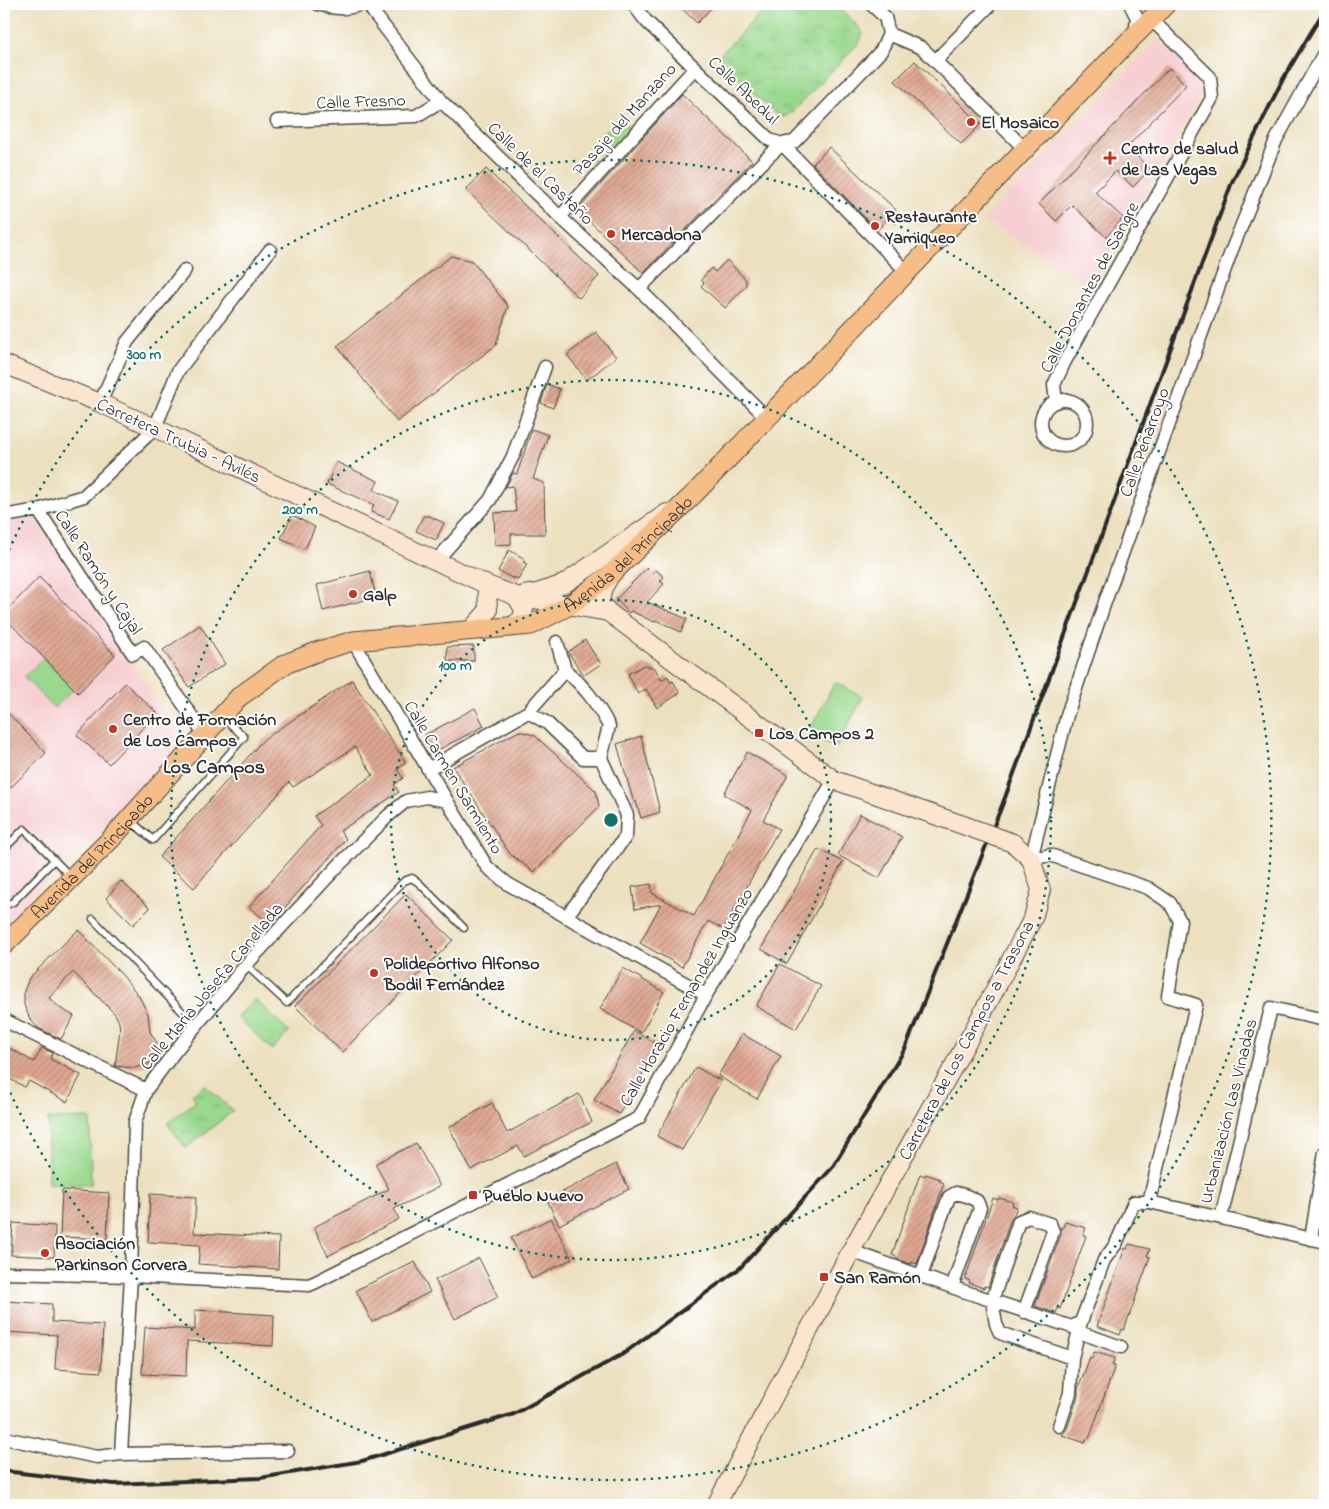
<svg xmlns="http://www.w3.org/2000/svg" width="1329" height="1509" font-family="'Indie Flower',sans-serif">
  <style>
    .built { fill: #f7cfd3 }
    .grass { fill: #99d88d; stroke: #62825c }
    .park { fill: url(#park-tufts); stroke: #62825c }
    .building { fill: url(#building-hatch) }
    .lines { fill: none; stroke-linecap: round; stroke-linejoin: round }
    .lane-casing { stroke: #484641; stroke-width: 9 }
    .street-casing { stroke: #484641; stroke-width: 15 }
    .secondary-casing { stroke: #484641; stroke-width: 20 }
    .primary-casing { stroke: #484641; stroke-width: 21 }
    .lane { stroke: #fff; stroke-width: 6 }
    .street { stroke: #fff; stroke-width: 12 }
    .secondary { stroke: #fbe5cf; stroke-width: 18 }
    .primary { stroke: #f6be86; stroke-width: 19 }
    .rail { stroke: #2b2b2b; stroke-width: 4 }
    .secondary-bridge-casing { stroke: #484641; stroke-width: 20; stroke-linecap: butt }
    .secondary-bridge { stroke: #fbe5cf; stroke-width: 18 }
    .ring { fill: none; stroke: #0f766e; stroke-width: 2.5; stroke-dasharray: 2.5 5 }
    .poi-dot { fill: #c8321e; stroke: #fff; stroke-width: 2 }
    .labels { text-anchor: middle; stroke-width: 4; stroke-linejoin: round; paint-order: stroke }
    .street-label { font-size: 18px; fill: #2b2b2b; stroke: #fff }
    .poi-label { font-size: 18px; font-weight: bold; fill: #2b2b2b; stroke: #fff; text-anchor: start }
    .quarter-label { font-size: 20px; font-weight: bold; fill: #2b2b2b; stroke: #fff }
    .centre { fill: #0f766e; stroke: #fff; stroke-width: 2.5 }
    .ring-label { font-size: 15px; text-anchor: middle; font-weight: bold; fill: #0f766e; stroke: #fff; stroke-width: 4; stroke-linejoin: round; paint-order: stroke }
  </style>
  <defs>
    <pattern id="park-tufts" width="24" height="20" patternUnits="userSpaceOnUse" patternTransform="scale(1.25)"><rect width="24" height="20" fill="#99d88d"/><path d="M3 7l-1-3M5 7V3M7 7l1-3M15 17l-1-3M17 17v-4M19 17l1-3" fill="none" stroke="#84ba7a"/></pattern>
    <pattern id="building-hatch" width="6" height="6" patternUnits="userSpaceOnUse" patternTransform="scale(1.25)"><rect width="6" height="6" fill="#dfa791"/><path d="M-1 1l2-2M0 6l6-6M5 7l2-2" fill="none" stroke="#b58877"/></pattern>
  </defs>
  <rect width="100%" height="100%" fill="#fff"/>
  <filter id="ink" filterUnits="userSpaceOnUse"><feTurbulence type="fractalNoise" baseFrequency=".02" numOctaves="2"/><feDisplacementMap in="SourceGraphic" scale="10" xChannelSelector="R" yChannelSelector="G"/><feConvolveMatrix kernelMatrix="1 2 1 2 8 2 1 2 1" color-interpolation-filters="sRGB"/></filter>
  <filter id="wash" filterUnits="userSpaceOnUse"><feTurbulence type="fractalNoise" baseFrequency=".0096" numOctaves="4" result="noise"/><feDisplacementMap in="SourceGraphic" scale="20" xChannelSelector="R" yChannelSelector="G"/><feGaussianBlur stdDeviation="1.12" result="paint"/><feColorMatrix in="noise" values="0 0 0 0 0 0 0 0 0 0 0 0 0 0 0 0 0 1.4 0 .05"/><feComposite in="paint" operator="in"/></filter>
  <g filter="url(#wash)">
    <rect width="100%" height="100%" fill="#ece0bf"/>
    <!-- built -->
    <path class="built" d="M1158,39l41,42 1,14 -107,192 -110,-67z
      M34,516l149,225 -33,37 -65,70 -34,29 -47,46v-401z"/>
    <!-- grass -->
    <path class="grass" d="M43,658l31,31 -20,19 -30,-31z
      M835,682l28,15 -27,51 -28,-15z
      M255,999l34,33 -17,18 -35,-33z
      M90,1118l1,67 -43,-1v-65z"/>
    <!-- park -->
    <path class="park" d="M769,4h66l26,25c2,6 1,10 -3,15l-66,68 -8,5 -7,-2 -60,-57z
      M618,118l14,13 -26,26 -13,-13z
      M205,1085l28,26 -47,37 -19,-25 29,-22 -4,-6z"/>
    <g id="blocks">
      <!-- building -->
      <path class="building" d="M677,4h38l-18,19z
        M915,61l66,63 -20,20 -66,-63z
        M1169,68l17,17 -59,62 23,22 -17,18 -17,-16 -21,21 28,26 -17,19 -34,-32 -16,16 -17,-17z
        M682,94l70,67 -109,112 -65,-63z
        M829,147l67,63 -19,20 -64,-66z
        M486,169l113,107 -20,22 -113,-108z
        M451,256l21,5 36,45 -12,39 -99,77 -60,-76z
        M727,260l19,20v6l-21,22 -24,-22 3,-3 -3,-3 10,-12 4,4z
        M596,332l20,25 -29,23 -20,-25z
        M547,384l13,5 -7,19 -12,-5z
        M532,429l16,6 -15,44 11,4 1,51h-34v10l-16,1 -1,-32 22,-1 -3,-26 -7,1 7,-14 4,1z
        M336,462l42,19 -4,9 24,11 -9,18 -18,-7 3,-7 -47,-21z
        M292,515l23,12 -10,22 -24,-11z
        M423,516h6l15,7 -8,17 -20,-9z
        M509,550l16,9 -2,3 4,2 -9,16 -3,-3 -1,2 -16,-8z
        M647,568l5,5 4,-3 8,7 -4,4 4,3 -17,18 40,17 -6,13 -25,-12 -2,2 -23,-11 -2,2 -13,-14z
        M370,571l6,26 -53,14 -6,-26z
        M39,577l76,78 -37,38 -74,-76v-4z
        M200,625l25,39 -36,23 -26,-37z
        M585,640l16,24 -17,11 -16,-23z
        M474,646v15h-27v-14z
        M644,665l11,3 6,12 7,-4 2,6 3,-1 7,12 -23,15 -11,-19 -8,5 -10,-20z
        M352,680l54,83 -9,6 6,9 -9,7 5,7 -59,39 6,8 -76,85 -21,-17 72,-82 -7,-9 59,-41 -18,-28 -62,40 -4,-5 -95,106 -35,-31 105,-118z
        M125,683l32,30 -48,51 -32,-29z
        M475,708l9,18 -50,26 -9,-17z
        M4,709l42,44 -42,41z
        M519,731l15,4 62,56 3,16 -65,65 -24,-18 -57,-87z
        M641,736l19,76 -19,6 -5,-17 -2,2 -17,-59z
        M747,752l41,23 -25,45 16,9 -56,100 -15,-8 -26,46 -42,-24 21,-39 -26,5 -3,-22 19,-3 1,9 42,23 58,-106 -28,-16z
        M860,814l42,23 -23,41 -41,-23z
        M818,849l25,13 -56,102 -26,-15z
        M121,881l29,27 -17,17 -27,-27z
        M406,894l47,46 -111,112 -47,-46z
        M78,930l45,46 16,20 9,18 2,18 14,21 -4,4 -14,8 -12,3 -19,-2 5,-36 -1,-8 -4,-8 -42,-42 -24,26 11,10 14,8 -13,23 -23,-11 -8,-9 -6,-14v-14l5,-13z
        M780,964l41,22 -25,43 -40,-23z
        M623,968l41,24 -23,41 -41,-24z
        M634,1031l25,14 -40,69 -25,-14z
        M742,1034l39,22 -24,43 -39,-23z
        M4,1045l30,17 8,-14 11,5 -3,6 31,16 -14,27 -38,-21 -4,6 -21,-11z
        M696,1067l25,14 -39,69 -25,-14z
        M579,1094l13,28 -68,34 -6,-10 -47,24 -22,-43 43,-24 15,30z
        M416,1143l24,43 -46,23 5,10 -71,37 -14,-29 75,-38 -14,-25z
        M616,1164l13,25 -70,36 -12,-25z
        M920,1174l5,2 1,-2 14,5 -1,2 5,2 -27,81 -5,-2 -1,2 -14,-5v-2l-5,-2z
        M62,1190l47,3 -2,46 -47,-2z
        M150,1194l46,3 -2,36 85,4 -1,32 -80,-5 2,-19 -52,-3z
        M993,1198l5,2 1,-2 14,4 -1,3 5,2 -3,7 -3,4 -23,69 -4,-1v2l-15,-5 1,-2 -5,-2z
        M551,1218l21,41 -40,20 -21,-41z
        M1065,1222l21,6 -3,7 3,1 -26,73 -2,-1 -2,5 -21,-7 26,-72v-7l2,1z
        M13,1223l42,3 -1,31 -43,-2z
        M1129,1244l21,5 -3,7 3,1 -26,73 -2,-1 -2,6 -23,-9 28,-78 2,1z
        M479,1258l19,39 -43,22 -20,-39z
        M415,1262l15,30 -58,30 -16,-32z
        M4,1301l48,3v18l51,3 -2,47 -46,-3 2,-34 -53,-3z
        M195,1310l79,5 -1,31 -86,-5 -1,35 -44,-2 3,-47 50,3z
        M1094,1352l21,6 -3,7 3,1 -26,73 -2,-1 -2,5 -23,-8 5,-6 11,-33v-7l12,-32 2,1z"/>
    </g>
  </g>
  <g filter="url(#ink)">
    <use href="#blocks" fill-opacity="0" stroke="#484641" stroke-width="1"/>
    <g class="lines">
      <defs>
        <path id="lane" d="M131,821l22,19 91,-103 -20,-19
          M4,849l20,-20 46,47
          M4,906l9,-4 41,-42
          M93,919l103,107
          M246,965l41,38 117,-122 8,-3 7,5 45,45"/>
        <path id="street" d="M318,4c17,5 27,6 44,0
          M369,4l4,8 68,89 119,116 79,72 128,129
          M633,4l13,17 124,119 12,4 12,-2 87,-91 8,-17 -4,-17 -14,-13
          M1130,4l7,14 -2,17
          M889,34l33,14 103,101
          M1325,51l-49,89 -45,112 -126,350 -38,113 -36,144 19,-4 98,33 22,15 10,18 -12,75 28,9 -47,197 72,16 50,-210 54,12
          M936,60l55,-56
          M277,121l139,-5 25,-15
          M560,217l135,-149
          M639,289l129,-132 14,-13 125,128
          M1041 423a23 23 0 1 1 46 0a23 23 0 1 1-46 0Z
          M1056,402l-2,-17 11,-24 147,-263 -2,-21 -59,-58
          M100,403l27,-61 58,-72
          M38,510l95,144 11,-7 60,87
          M4,516l34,-6 46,-14 71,-68 23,-57 92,-121
          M436,561l54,-61 23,-44 32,-89
          M353,641l94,160 40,66 21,17 198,111
          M557,642l8,28
          M528,712l37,-42c21,18 31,32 44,56l-8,32 26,57 -1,21 -60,81
          M428,769l100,-57 19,11 36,35h18
          M4,1020l142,70
          M1221,1218l104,24
          M1311,1239l14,-87
          M851,1251l112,40 109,36 9,-5 23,-62 12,-16 18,-42h15
          M4,1273l127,3 178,9 7,-3 323,-164 67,-123 128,-215
          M921,1276l19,-55 9,-24 7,-4 11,3 10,5 3,7 -28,79
          M1024,1312l29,-81 -3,-7 -21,-7 -10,4 -27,80 4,23 4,9 72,25 9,-36
          M1079,1332l42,15
          M1059,1426l11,-33 2,-35
          M4,1438l93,19 24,-3
          M288,1451l-167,3 10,-178 4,-154 11,-32 30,-40 70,-85 92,-99 50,-50 18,-15 21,-4 20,4"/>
        <path id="secondary" d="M4,364l96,39 55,25 332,157 29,11 92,16
          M611,574l-8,14 -3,13 8,11 226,168 129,45
          M524,595l13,-2 27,-9 103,-71
          M511,627l11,-8 2,-10 -8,-13
          M470,631l18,-20 -1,-26
          M716,1505l135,-254 121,-218 61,-115 8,-28 -10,-31 -18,-16"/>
        <g id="primary">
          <path id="s1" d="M4,945l107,-106 128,-142 46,-33 34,-13 34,-10 178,-16 39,-20 41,-31 84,-81 427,-445 44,-44"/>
        </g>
      </defs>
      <!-- lane casing -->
      <use href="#lane" class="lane-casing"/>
      <!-- street casing -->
      <use href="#street" class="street-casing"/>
      <!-- secondary casing -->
      <use href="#secondary" class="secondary-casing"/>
      <!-- primary casing -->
      <use href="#primary" class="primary-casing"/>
      <!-- lane -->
      <use href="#lane" class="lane"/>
      <!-- street -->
      <use href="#street" class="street"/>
      <!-- secondary -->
      <use href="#secondary" class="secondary"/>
      <!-- primary -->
      <use href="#primary" class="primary"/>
      <!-- rail -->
      <path class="rail" d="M4,1471l110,13 146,-6 102,-17 152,-47 109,-60 117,-86 92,-100 73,-119 98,-246 229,-621 51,-103 42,-70"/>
      <defs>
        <path id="secondary-bridge" d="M963,825l50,18"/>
      </defs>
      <!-- secondary-bridge casing -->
      <use href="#secondary-bridge" class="secondary-bridge-casing"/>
      <!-- secondary-bridge -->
      <use href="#secondary-bridge" class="secondary-bridge"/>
    </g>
  </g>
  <!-- distance rings -->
  <g class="ring">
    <circle cx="611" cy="820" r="220"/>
    <circle cx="611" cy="820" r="440"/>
    <path d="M6 557A660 660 0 1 1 6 1083"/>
  </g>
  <!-- markers -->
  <g class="poi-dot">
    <circle cx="971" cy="122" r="5"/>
    <path d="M1107.5 150.5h5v5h5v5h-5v5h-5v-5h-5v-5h5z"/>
    <circle cx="875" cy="226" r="5"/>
    <circle cx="611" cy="234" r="5"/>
    <circle cx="353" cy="594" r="5"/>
    <circle cx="113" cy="729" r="5"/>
    <rect x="754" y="728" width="10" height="10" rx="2.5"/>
    <circle cx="374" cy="973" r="5"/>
    <rect x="468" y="1190" width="10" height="10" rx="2.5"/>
    <circle cx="45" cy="1253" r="5"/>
    <rect x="819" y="1272" width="10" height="10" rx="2.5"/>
  </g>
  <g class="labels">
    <!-- street labels -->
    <g class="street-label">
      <text transform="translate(744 90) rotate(44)" y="6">Calle Abedul</text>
      <text transform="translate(361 101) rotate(-2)" y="6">Calle Fresno</text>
      <text transform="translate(624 119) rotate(-48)" y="6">Pasaje del Manzano</text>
      <text transform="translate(541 173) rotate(44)" y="6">Calle de el Castaño</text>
      <text transform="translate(1089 287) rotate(-62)" y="6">Calle Donantes de Sangre</text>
      <text transform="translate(179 440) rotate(25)" y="6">Carretera Trubia - Avilés</text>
      <text transform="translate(1144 442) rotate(-70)" y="6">Calle Peñarroyo</text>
      <text dy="6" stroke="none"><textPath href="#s1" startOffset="770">Avenida del Principado</textPath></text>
      <text transform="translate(99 572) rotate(57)" y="6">Calle Ramón y Cajal</text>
      <text transform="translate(454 777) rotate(59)" y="6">Calle Carmen Sarmiento</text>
      <text dy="6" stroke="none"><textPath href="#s1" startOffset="125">Avenida del Principado</textPath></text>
      <text transform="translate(211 986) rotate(-50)" y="6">Calle Maria Josefa Canellada</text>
      <text transform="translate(686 997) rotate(-60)" y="6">Calle Horacio Fernandez Inguanzo</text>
      <text transform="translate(966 1040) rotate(-62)" y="6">Carretera de Los Campos a Trasona</text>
      <text transform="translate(1228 1111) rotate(-76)" y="6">Urbanización Las Vinadas</text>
    </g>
    <!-- poi labels -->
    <g class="poi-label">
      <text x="981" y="128">El Mosaico</text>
      <text x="1121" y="154">Centro de salud<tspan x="1121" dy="21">de Las Vegas</tspan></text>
      <text x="885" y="222">Restaurante<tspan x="885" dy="21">Yamiqueo</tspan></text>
      <text x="621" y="240">Mercadona</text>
      <text x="363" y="600">Galp</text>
      <text x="123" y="725">Centro de Formación<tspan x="123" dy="21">de Los Campos</tspan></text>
      <text x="769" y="739">Los Campos 2</text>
      <text x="384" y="969">Polideportivo Alfonso<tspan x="384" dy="21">Bodil Fernández</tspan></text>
      <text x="483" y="1201">Pueblo Nuevo</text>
      <text x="55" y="1249">Asociación<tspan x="55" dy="21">Parkinson Corvera</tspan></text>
      <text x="834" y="1283">San Ramón</text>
    </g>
    <!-- quarter labels -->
    <g class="quarter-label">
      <text x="214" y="773">Los Campos</text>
    </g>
  </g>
  <circle cx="611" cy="820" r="8" class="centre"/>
  <g class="ring-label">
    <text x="144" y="359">300 m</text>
    <text x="300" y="514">200 m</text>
    <text x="455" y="670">100 m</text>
  </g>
  <!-- margin -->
  <rect width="1329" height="1509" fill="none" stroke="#fff" stroke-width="20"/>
</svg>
